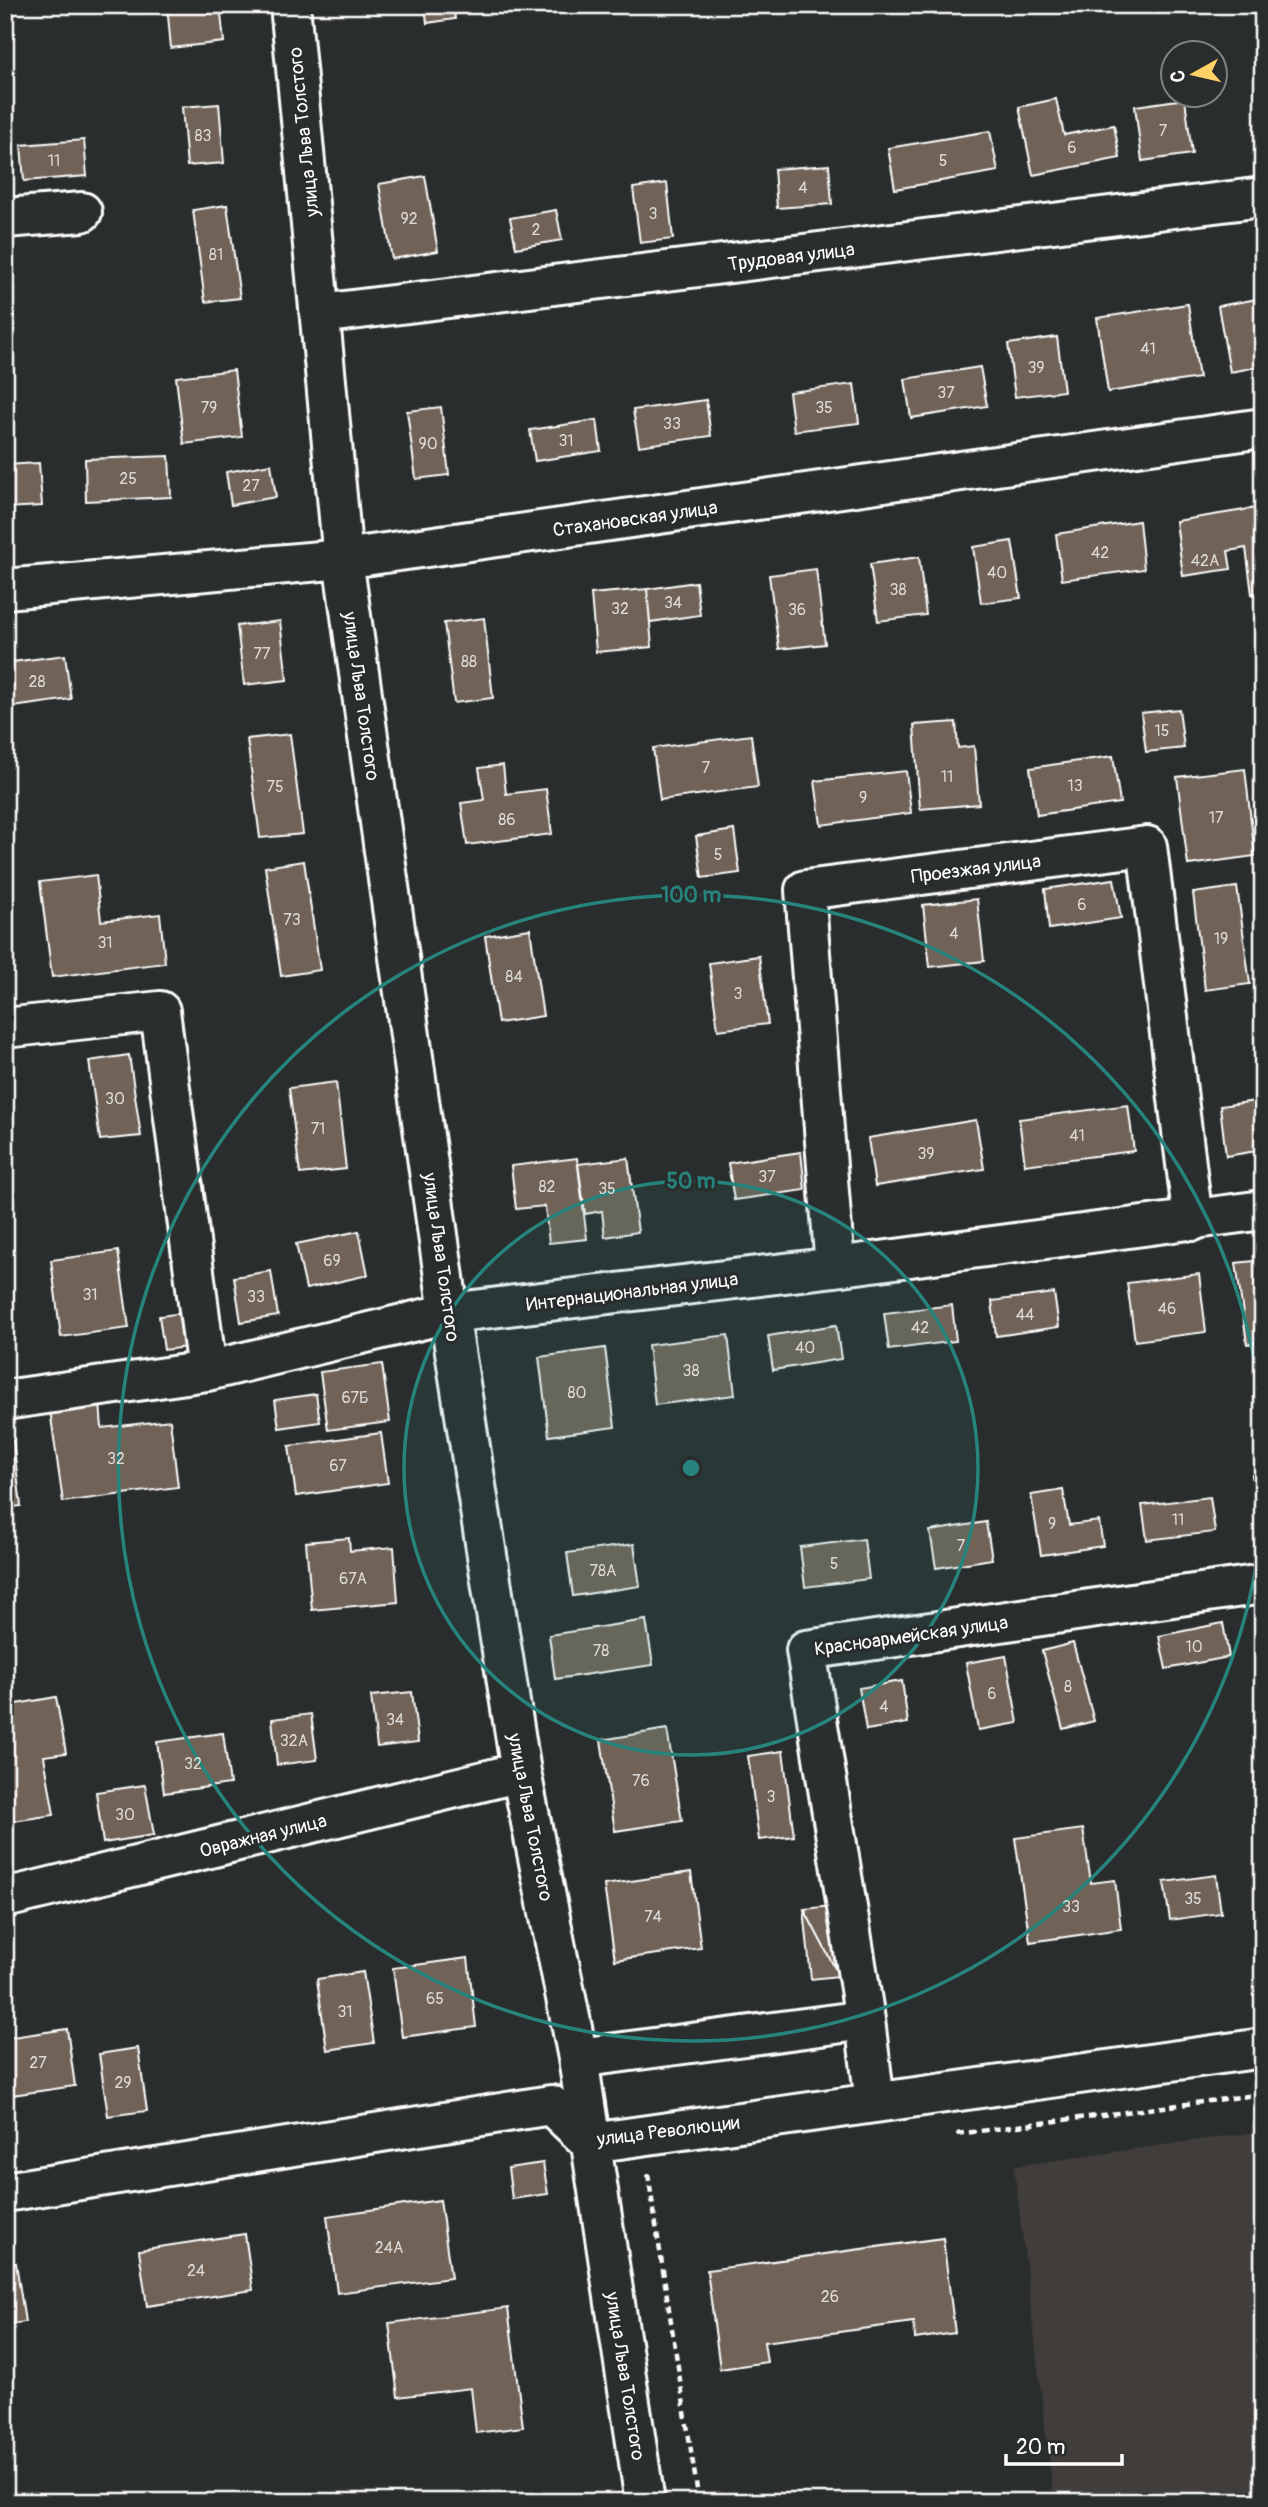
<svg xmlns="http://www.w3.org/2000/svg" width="1268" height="2507" font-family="Pangolin,sans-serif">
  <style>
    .built { fill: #3f3d3a }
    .building { fill: #706256; stroke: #fff; stroke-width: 2 }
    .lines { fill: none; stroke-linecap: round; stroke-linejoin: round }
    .minor-casing { stroke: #fff; stroke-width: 44 }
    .path { stroke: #fff; stroke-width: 4.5; stroke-dasharray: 7 5; stroke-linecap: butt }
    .minor { stroke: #2a2d2e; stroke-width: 38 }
    .ring { fill: none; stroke: #27847c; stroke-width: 3.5 }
    .labels { text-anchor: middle; stroke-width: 6; stroke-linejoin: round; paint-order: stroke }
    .number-label { font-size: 16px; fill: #dbd8d5 }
    .street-label { font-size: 19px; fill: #fff; stroke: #2a2d2e }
    .centre { fill: #27847c; stroke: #2a2d2e; stroke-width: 3.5 }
    .ring-label { font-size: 21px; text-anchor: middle; font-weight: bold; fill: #27847c; stroke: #2a2d2e; stroke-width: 6; stroke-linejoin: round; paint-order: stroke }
  </style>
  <rect width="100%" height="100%" fill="#2a2d2e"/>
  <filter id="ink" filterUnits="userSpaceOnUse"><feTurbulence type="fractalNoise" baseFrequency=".0143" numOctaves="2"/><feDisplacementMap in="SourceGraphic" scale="14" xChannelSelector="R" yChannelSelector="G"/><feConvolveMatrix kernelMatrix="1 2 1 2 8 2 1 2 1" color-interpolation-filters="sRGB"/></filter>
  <g filter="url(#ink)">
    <!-- built -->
    <path class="built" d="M1263,2131v371h-209l-40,-336z"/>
    <!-- building -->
    <path class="building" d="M167,5h53l4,37 -53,6z
      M425,5h28l2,14 -28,4z
      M1056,99l8,36 50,-10 6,33 -87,17 -14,-68z
      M1185,99l7,55 -50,7 -7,-55z
      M219,104l5,59 -37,3 -5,-59z
      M990,131l8,40 -103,18 -7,-41z
      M84,140l3,36 -63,5 -3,-36z
      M829,165l3,39 -55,4 -3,-39z
      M425,176l13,75 -46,8 -13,-75z
      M667,183l6,56 -33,4 -7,-55z
      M227,205l13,93 -35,4 -12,-92z
      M556,210l6,30 -46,8 -6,-30z
      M1263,298v68l-33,6 -12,-66z
      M1188,304l11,74 -91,14 -11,-74z
      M1057,337l7,54 -49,6 -7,-53z
      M980,367l7,39 -76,12 -6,-39z
      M234,370l8,67 -58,7 -8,-67z
      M854,384l5,39 -65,8 -5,-39z
      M706,400l5,36 -72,10 -6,-36z
      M441,407l8,68 -33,4 -9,-68z
      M597,420l4,31 -66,10 -5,-31z
      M169,456l2,41 -85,4 -1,-42z
      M39,463l3,43 -37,2v-43z
      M271,464l5,33 -45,8 -5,-33z
      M1263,507v85l-11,2 -6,-46 -18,3 3,18 -48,7 -7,-55z
      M1139,521l5,48 -82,11 -6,-46z
      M1012,541l9,57 -40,5 -8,-56z
      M919,557l7,58 -48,6 -8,-57z
      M816,569l9,75 -46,5 -10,-74z
      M696,582l4,33 -50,7 -3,-33z
      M647,589l5,58 -56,5 -5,-58z
      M484,618l9,80 -39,5 -10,-80z
      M280,621l7,59 -43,5 -7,-59z
      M65,655l6,44 -66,9v-45z
      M1179,709l5,39 -38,4 -5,-39z
      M956,722l2,26 16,-2 5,58 -59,5 -6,-84z
      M290,734l13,100 -43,4 -13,-99z
      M751,735l7,52 -98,13 -7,-52z
      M1113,756l7,47 -83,12 -7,-47z
      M503,765l3,29 40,-5 6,45 -85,11 -6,-42 23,-3 -5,-32z
      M1245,769l10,87 -67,9 -11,-88z
      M906,771l5,42 -90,12 -6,-44z
      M734,830l6,43 -38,5 -6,-42z
      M304,861l16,109 -39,6 -16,-109z
      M96,875l5,46 59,-7 5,49 -113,14 -12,-95z
      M1114,879l7,39 -72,11 -4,-40z
      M1237,887l13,97 -45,6 -12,-97z
      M977,899l7,62 -54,6 -7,-62z
      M530,929l13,87 -45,7 -13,-87z
      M759,956l9,68 -50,6 -9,-67z
      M129,1055l12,81 -41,4 -11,-79z
      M336,1082l10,87 -46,5 -11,-86z
      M1263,1100v50l-37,6 -6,-50z
      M1128,1105l6,46 -109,14 -6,-46z
      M976,1120l8,49 -109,17 -7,-48z
      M801,1152l4,38 -71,10 -6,-37z
      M577,1158l10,81 -38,4 -4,-37 -29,3 -5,-43z
      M628,1158l10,74 -33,5 -3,-26 -17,3 -7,-50z
      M359,1231l9,44 -62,14 -10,-45z
      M118,1251l11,77 -68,9 -10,-77z
      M1263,1260v82l-16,2 -11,-81z
      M271,1271l7,45 -37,6 -7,-45z
      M1199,1274l7,58 -71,9 -8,-58z
      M1054,1293l5,34 -63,9 -4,-35z
      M952,1305l4,36 -67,9 -5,-37z
      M191,1312l4,34 -31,4 -5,-34z
      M836,1325l5,34 -68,11 -5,-34z
      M728,1335l7,60 -80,10 -7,-60z
      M605,1348l10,79 -66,9 -10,-79z
      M382,1364l8,58 -62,8 -8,-58z
      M316,1394l4,28 -41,6 -4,-28z
      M100,1403l2,25 68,-8 8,67 -115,15 -13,-92z
      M381,1433l7,50 -92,13 -7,-50z
      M13,1440l8,66 -16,2v-67z
      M1263,1474v56h-3l-8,-55z
      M1063,1490l6,35 30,-4 4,25 -62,9 -10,-60z
      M1210,1497l5,35 -68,8 -5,-35z
      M986,1522l6,37 -56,9 -6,-37z
      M349,1538l1,13 44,-4 4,55 -86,8 -6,-68z
      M864,1539l5,40 -64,8 -5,-40z
      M634,1544l6,42 -67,10 -6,-43z
      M646,1620l7,45 -98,14 -6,-44z
      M1223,1623l6,34 -63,12 -7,-33z
      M1073,1643l21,78 -31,8 -21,-78z
      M1006,1656l12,67 -40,7 -12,-67z
      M902,1681l6,42 -42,7 -7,-42z
      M412,1692l6,50 -41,5 -6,-51z
      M56,1697l10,56 -22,3 10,59 -48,7 -1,-116z
      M311,1714l6,46 -40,5 -5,-46z
      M667,1729l15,92 -67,10 -14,-91z
      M223,1733l7,51 -66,9 -7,-51z
      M783,1751l11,85 -35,4 -11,-84z
      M145,1785l9,50 -51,8 -7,-51z
      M1083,1829l8,54 24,-3 6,49 -91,13 -15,-104z
      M691,1872l10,76 -86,12 -11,-75z
      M1216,1875l5,38 -51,7 -6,-38z
      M831,1906l8,70 -35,-67z
      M804,1909l35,67 -28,3z
      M468,1958l8,69 -74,10 -9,-69z
      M363,1972l11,71 -47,7 -10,-71z
      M67,2029l8,57 -70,10v-58z
      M138,2048l9,63 -39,5 -9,-62z
      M543,2163l5,31 -36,5 -4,-31z
      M440,2200l11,78 -114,15 -10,-77z
      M245,2234l8,56 -106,16 -8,-56z
      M943,2238l12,95 -40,6 -1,-17 -150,20 3,20 -47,7 -13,-99z
      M16,2263l9,59 -20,3v-60z
      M508,2308l15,119 -47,6 -5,-45 -73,9 -9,-74z"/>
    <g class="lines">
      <defs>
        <path id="minor" d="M290,5l53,554 106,754 72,459 57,286 67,444
          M5,218l77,-6
          M320,314l943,-117
          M5,589l338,-30 920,-131
          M5,1028l155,-17 47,360
          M835,1267l-30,-377 342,-44 46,375
          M5,1400l202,-29 242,-58 386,-46 428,-57
          M5,1898l516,-126
          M578,2058l287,-38
          M875,2103l-10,-83 -59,-370 457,-66
          M591,2143l672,-95
          M5,2192l546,-87 40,38"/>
      </defs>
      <!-- minor casing -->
      <use href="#minor" class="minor-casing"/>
      <!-- path -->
      <path class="path" d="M957,2134l306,-40
        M648,2174l51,328"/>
      <!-- minor -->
      <use href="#minor" class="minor"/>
    </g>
  </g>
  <!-- distance rings -->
  <circle cx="691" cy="1468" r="287" fill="#27847c" fill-opacity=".12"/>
  <g class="ring">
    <circle cx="691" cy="1468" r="287"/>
    <path d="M1263 1508A573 573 0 1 1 1263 1428"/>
  </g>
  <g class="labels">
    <!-- number labels -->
    <g class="number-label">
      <text x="1163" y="136">7</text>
      <text x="203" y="141">83</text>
      <text x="1072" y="153">6</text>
      <text x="54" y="166">11</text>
      <text x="943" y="166">5</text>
      <text x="803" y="193">4</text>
      <text x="653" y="219">3</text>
      <text x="409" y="224">92</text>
      <text x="536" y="235">2</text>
      <text x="216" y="260">81</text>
      <text x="1148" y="354">41</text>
      <text x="1036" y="373">39</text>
      <text x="946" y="398">37</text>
      <text x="209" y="413">79</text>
      <text x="824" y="413">35</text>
      <text x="672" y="429">33</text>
      <text x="566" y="446">31</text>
      <text x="428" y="449">90</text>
      <text x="128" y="484">25</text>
      <text x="251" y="491">27</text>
      <text x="1100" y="558">42</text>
      <text x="1205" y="566">42А</text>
      <text x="997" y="578">40</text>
      <text x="898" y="595">38</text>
      <text x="673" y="608">34</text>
      <text x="620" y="614">32</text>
      <text x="797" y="615">36</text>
      <text x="262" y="659">77</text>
      <text x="469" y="667">88</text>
      <text x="37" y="687">28</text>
      <text x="1162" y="736">15</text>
      <text x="706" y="773">7</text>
      <text x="947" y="782">11</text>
      <text x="1075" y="791">13</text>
      <text x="275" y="792">75</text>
      <text x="863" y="803">9</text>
      <text x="1216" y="823">17</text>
      <text x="507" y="825">86</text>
      <text x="718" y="860">5</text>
      <text x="1082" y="910">6</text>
      <text x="292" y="925">73</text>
      <text x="954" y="939">4</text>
      <text x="1221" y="944">19</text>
      <text x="105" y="948">31</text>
      <text x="514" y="982">84</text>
      <text x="738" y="999">3</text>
      <text x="115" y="1104">30</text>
      <text x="318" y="1134">71</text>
      <text x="1077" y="1141">41</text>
      <text x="926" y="1159">39</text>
      <text x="767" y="1182">37</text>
      <text x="547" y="1192">82</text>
      <text x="607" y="1194">35</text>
      <text x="332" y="1266">69</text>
      <text x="90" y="1300">31</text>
      <text x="256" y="1302">33</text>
      <text x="1167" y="1314">46</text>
      <text x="1025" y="1320">44</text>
      <text x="920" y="1333">42</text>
      <text x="805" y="1353">40</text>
      <text x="691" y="1376">38</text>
      <text x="577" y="1398">80</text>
      <text x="355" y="1403">67Б</text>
      <text x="116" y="1464">32</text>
      <text x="338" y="1471">67</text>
      <text x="1178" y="1525">11</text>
      <text x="1052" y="1529">9</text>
      <text x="961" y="1551">7</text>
      <text x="834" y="1569">5</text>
      <text x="603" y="1576">78А</text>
      <text x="353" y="1584">67А</text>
      <text x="1194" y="1652">10</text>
      <text x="601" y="1656">78</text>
      <text x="1068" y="1692">8</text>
      <text x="992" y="1699">6</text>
      <text x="884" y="1712">4</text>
      <text x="395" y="1725">34</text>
      <text x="294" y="1746">32А</text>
      <text x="193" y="1769">32</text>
      <text x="641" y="1786">76</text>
      <text x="771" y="1802">3</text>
      <text x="125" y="1820">30</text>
      <text x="1193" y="1904">35</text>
      <text x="1071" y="1912">33</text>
      <text x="653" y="1922">74</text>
      <text x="435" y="2004">65</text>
      <text x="345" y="2017">31</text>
      <text x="38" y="2068">27</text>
      <text x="123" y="2088">29</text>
      <text x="389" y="2253">24А</text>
      <text x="196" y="2276">24</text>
      <text x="830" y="2302">26</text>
    </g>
    <!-- street labels -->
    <g class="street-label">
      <text transform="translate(303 132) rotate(-96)" y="7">улица Льва Толстого</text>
      <text transform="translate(791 256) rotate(-7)" y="7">Трудовая улица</text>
      <text transform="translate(635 518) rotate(-8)" y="7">Стахановская улица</text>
      <text transform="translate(362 696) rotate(82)" y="7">улица Льва Толстого</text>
      <text transform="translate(976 868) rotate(-7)" y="7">Проезжая улица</text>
      <text transform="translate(442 1257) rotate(82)" y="7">улица Льва Толстого</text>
      <text transform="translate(632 1291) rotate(-7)" y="7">Интернациональная улица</text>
      <text transform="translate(911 1635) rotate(-8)" y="7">Красноармейская улица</text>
      <text transform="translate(531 1817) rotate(79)" y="7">улица Льва Толстого</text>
      <text transform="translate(263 1835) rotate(-14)" y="7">Овражная улица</text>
      <text transform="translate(668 2130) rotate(-7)" y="7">улица Революции</text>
      <text transform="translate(626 2376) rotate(81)" y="7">улица Льва Толстого</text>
    </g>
  </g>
  <circle cx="691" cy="1468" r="10" class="centre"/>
  <g class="ring-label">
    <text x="691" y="902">100 m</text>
    <text x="691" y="1188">50 m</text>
  </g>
  <!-- margin -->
  <rect width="1268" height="2507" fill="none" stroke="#2a2d2e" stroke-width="28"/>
  <rect x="14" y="14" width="1240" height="2479" fill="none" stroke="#fff" stroke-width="2.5" filter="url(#ink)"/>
  <!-- north arrow -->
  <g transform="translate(1194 74) rotate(262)"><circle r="33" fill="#2a2d2e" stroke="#7f8182" stroke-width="2"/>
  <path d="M0-5L12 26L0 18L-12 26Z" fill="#ffd166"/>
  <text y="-10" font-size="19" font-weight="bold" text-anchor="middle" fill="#ffffff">С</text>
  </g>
  <!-- scale -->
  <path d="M1006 2454v10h116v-10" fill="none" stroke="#ffffff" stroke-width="3.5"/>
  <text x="1016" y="2454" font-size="21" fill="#ffffff" stroke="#2a2d2e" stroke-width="5" paint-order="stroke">20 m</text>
</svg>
